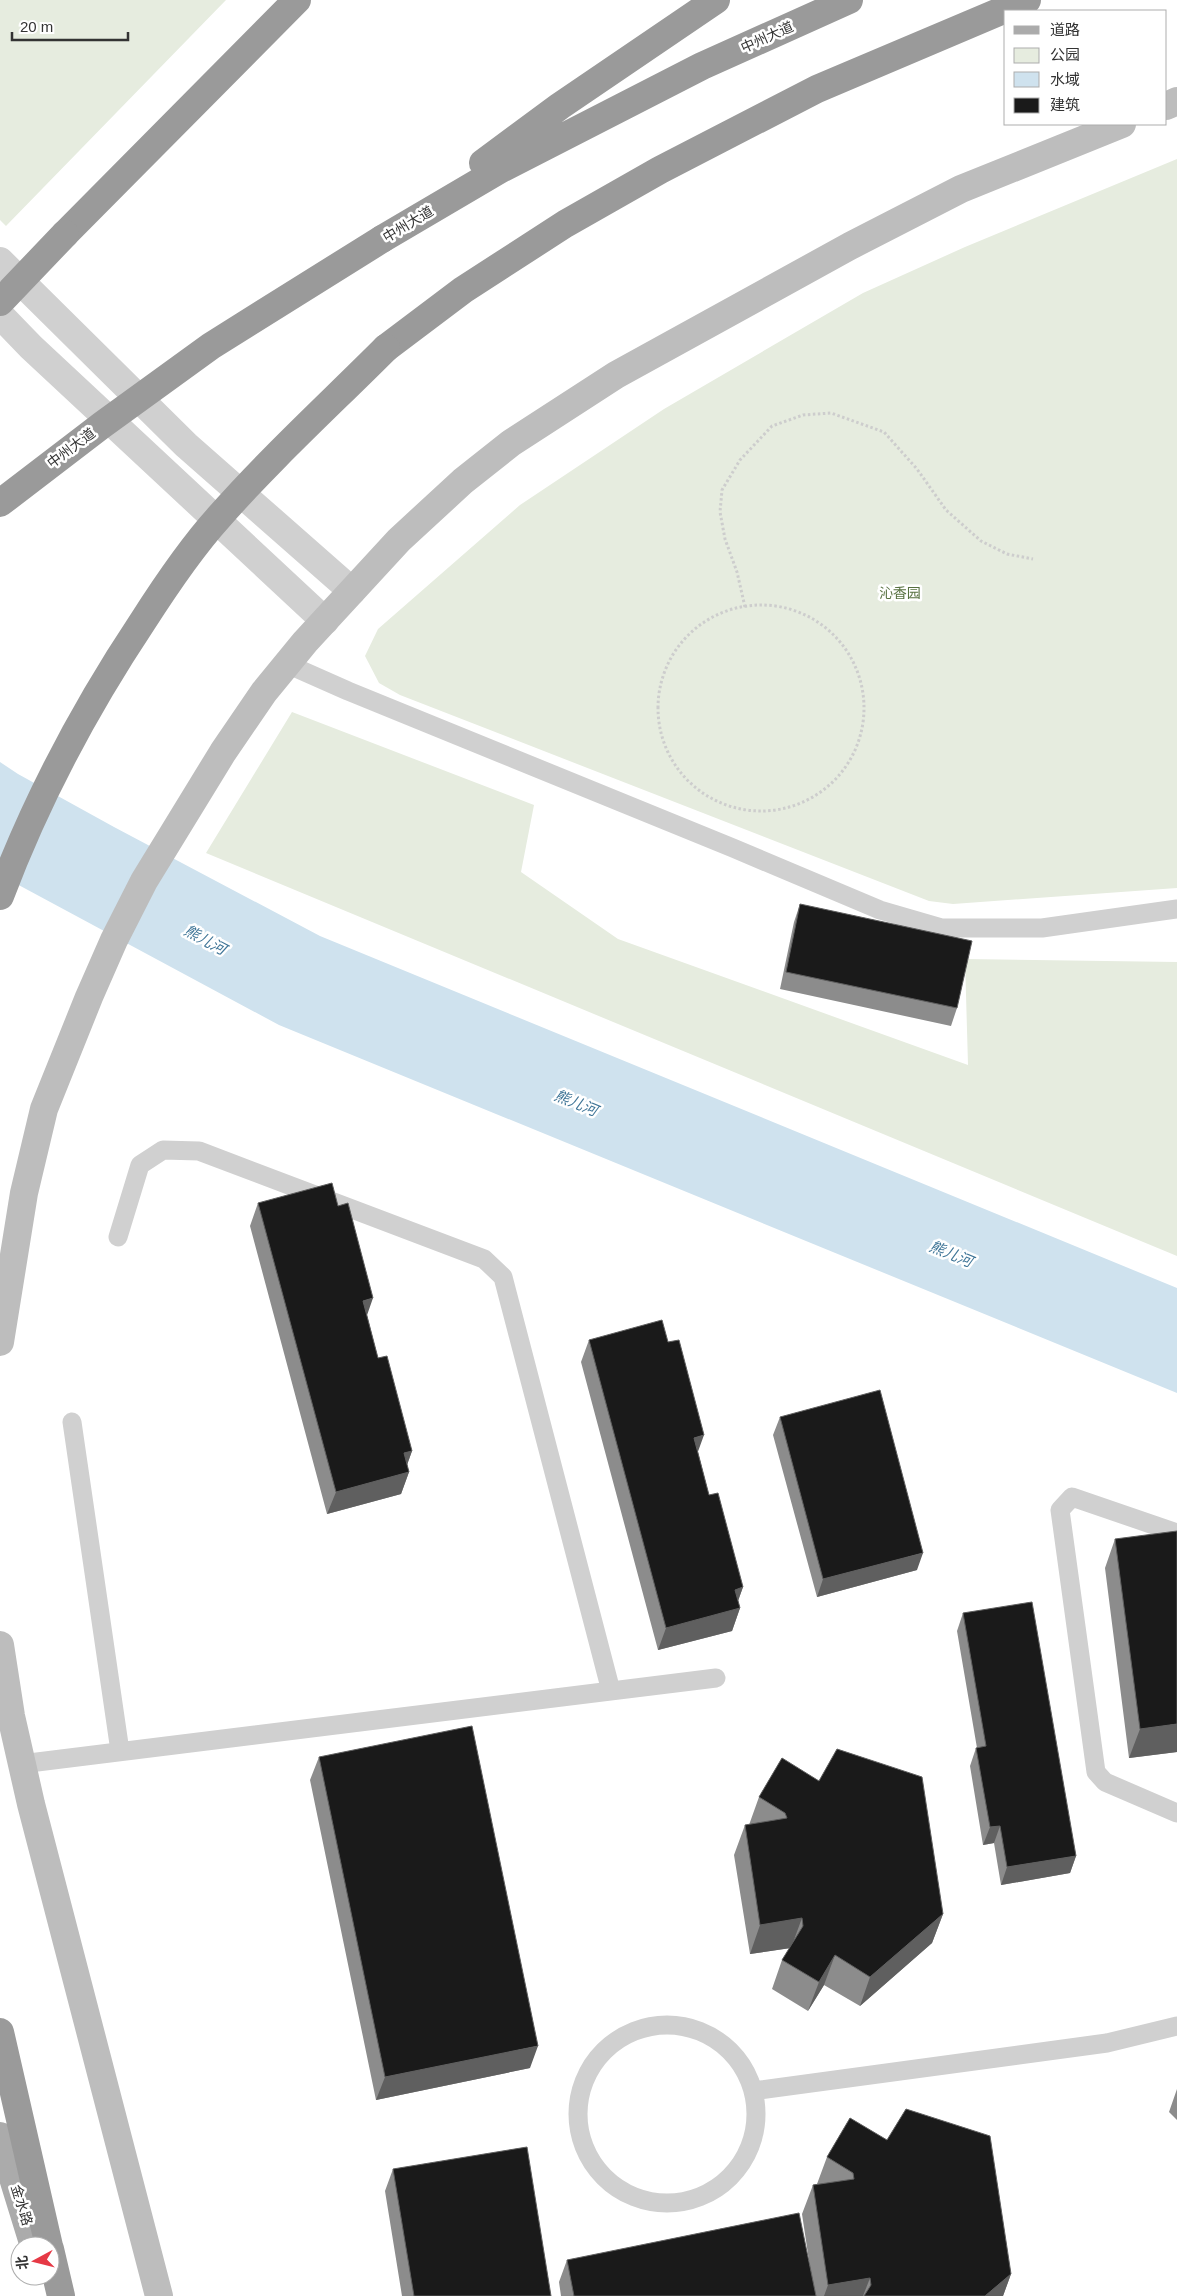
<svg xmlns="http://www.w3.org/2000/svg" width="1177" height="2296" font-family="Arial,'Noto Sans SC',sans-serif">
  <style>
    .green { fill: #e6ecdf }
    .water { fill: #cfe2ee }
    .lines { fill: none; stroke-linecap: round; stroke-linejoin: round }
    .path { stroke: #cdcdcd; stroke-width: 3; stroke-dasharray: 2.5 2.5; stroke-linecap: butt }
    .lane { stroke: #d0d0d0; stroke-width: 19 }
    .street { stroke: #d0d0d0; stroke-width: 28 }
    .secondary { stroke: #bdbdbd; stroke-width: 28 }
    .primary { stroke: #ababab; stroke-width: 28 }
    .highway { stroke: #9a9a9a; stroke-width: 28 }
    .highway-bridge { stroke: #9a9a9a; stroke-width: 28 }
    .wall { fill: #8c8c8c }
    .shaded-wall { fill: #5f5f5f }
    .building { fill: #1a1a1a; stroke: #5f5f5f }
    .labels { text-anchor: middle; stroke-width: 5; stroke-linejoin: round; paint-order: stroke }
    .street-label { font-size: 14px; fill: #333; stroke: #fff }
    .park-label { font-size: 14px; fill: #56703f; stroke: #fff }
    .water-label { font-size: 15px; font-style: italic; fill: #3f7597; stroke: #fff }
  </style>
  <rect width="100%" height="100%" fill="#fff"/>
  <!-- green -->
  <path class="green" d="M0,0h226l-220,226 -6,-6z
    M1177,159v729l-224,16 -24,-3 -529,-206 -21,-12 -14,-27 13,-27 142,-124 144,-96 199,-116 102,-46z
    M292,712l242,93 -13,67 97,67 350,126 -3,-106 212,3v294l-971,-403z"/>
  <!-- water -->
  <path class="water" d="M0,762l18,12 96,53 206,109 857,352v105l-898,-368 -279,-150z"/>
  <g class="lines">
    <!-- path -->
    <path class="path" d="M658 708a103 103 0 1 1 206 0a103 103 0 1 1-206 0Z
      M745,607l-8,-35 -12,-33 -5,-27 2,-22 18,-30 32,-34 31,-11 28,-2 53,19 33,37 29,41 35,31 26,13 26,5"/>
    <!-- lane -->
    <path class="lane" d="M287,664l61,27 385,157 147,62 62,18h100l135,-19
      M118,1237l22,-72 23,-15 36,1 285,108 19,18 108,414
      M72,1422l48,329
      M1177,1533l-105,-36 -12,13 36,262 9,10 72,31
      M21,1764l695,-86
      M578 2114a89 89 0 1 1 178 0a89 89 0 1 1-178 0Z
      M753,2091l354,-48 70,-17"/>
    <!-- street -->
    <path class="street" d="M0,261l186,184 166,146
      M0,315l31,32 294,274"/>
    <!-- secondary -->
    <path class="secondary" d="M1166,106l11,-5
      M0,1342l24,-149 20,-84 45,-112 25,-57 30,-59 79,-129 41,-60 41,-50 94,-102 64,-59 48,-38 105,-68 234,-129 111,-57 161,-65
      M0,1645l11,71 20,88 128,492"/>
    <!-- primary -->
    <path class="primary" d="M0,2136l34,110"/>
    <!-- highway -->
    <path class="highway" d="M483,163l77,-57 156,-106
      M65,234l232,-234
      M382,239l119,-70 201,-103 147,-66
      M386,348l77,-58 102,-66 95,-54 157,-81 210,-89
      M0,2032l49,214
      M50,2249l11,47"/>
    <!-- highway-bridge -->
    <path class="highway-bridge" d="M0,302l65,-68
      M0,503l102,-78 109,-79 171,-107
      M0,896c37,-98 85,-188 143,-275 23,-36 47,-72 76,-104 52,-59 111,-113 167,-169"/>
  </g>
  <!-- wall -->
  <path class="wall" d="M800,904l157,104 -6,18 -171,-37 14,-67z
    M258,1203l109,112 11,43 34,93 -5,14 2,7 -8,22 -74,20 -77,-288z
    M589,1340l109,112 11,43 34,92 -5,14 2,7 -8,23 -74,19 -77,-288z
    M780,1417l137,153 -100,27 -44,-162z
    M1115,1539l62,213 -48,6 -24,-190z
    M963,1613l113,243 -6,17 -69,12 -7,-42 -11,2 -13,-79 6,-18h1l-20,-117z
    M319,1757l211,311 -154,32 -66,-320z
    M782,1758l161,156 -11,29 -72,63 -36,-21 -16,26 -36,-22 10,-29 8,-12 -40,6 -16,-99 11,-30h4l10,-28z
    M1177,2089v31l-8,-8z
    M850,2118l161,156 -8,22h-442l-2,-14 8,-22 244,14 -9,-60 11,-29 4,-1 10,-27z
    M393,2169l158,127h-149l-17,-105z"/>
  <!-- shaded-wall -->
  <path class="shaded-wall" d="M373,1298l-8,23 -2,-20z
    M704,1435l-8,22 -2,-19z
    M412,1451l-8,22v-20z
    M409,1472l-8,22 -74,20 9,-22z
    M923,1553l-6,17 -100,27 6,-18z
    M743,1587l-8,22 5,-1 -8,23 -74,19 8,-22 69,-38z
    M1177,1724v28l-48,6 11,-29z
    M1000,1826l-6,17 -11,2 7,-18z
    M1076,1856l-6,17 -69,12 6,-18z
    M943,1914l-11,29 -72,63 10,-29z
    M802,1918l-11,30 -41,6 10,-29z
    M835,1955l-11,30 -16,26 11,-29z
    M538,2046l-8,22 -154,32 9,-23z
    M1011,2274l-8,22h-18z
    M870,2278l-7,18h-39l4,-11z"/>
  <!-- building -->
  <path class="building" d="M800,904l172,37 -15,67 -171,-36z
    M332,1183l6,23 10,-3 25,95 -10,3 15,57 9,-2 25,95 -8,2 5,19 -73,20 -78,-289z
    M662,1320l6,22 11,-2 25,95 -10,3 15,57 9,-2 25,94 -8,3 5,18 -74,20 -77,-288z
    M880,1390l43,163 -100,26 -43,-162z
    M1177,1531v193l-37,5 -25,-190z
    M1032,1602l44,254 -69,11 -7,-41 -10,1 -14,-79 10,-2 -23,-133z
    M472,1726l66,320 -153,31 -66,-320z
    M837,1749l85,28 21,137 -73,63 -35,-22 -16,27 -37,-22 21,-34 -1,-8 -42,7 -15,-100 42,-7 -2,-5 -26,-16 23,-39 37,23z
    M906,2109l84,27 21,138 -26,22h-121l7,-11 -1,-7 -42,7 -15,-100 41,-6 -1,-6 -26,-16 23,-39 37,22z
    M527,2147l24,149h-137l-21,-127z
    M799,2213l17,83h-242l-7,-36z"/>
  <g class="labels">
    <!-- street labels -->
    <g class="street-label">
      <text transform="translate(767 37) rotate(-24)" y="5">中州大道</text>
      <text transform="translate(408 224) rotate(-31)" y="5">中州大道</text>
      <text transform="translate(71 448) rotate(-37)" y="5">中州大道</text>
      <text transform="translate(22 2205) rotate(73)" y="5">金水路</text>
    </g>
    <!-- park labels -->
    <g class="park-label">
      <text x="900" y="598">沁香园</text>
    </g>
    <!-- water labels -->
    <g class="water-label">
      <text transform="translate(205 940) rotate(28)" y="5">熊儿河</text>
      <text transform="translate(576 1103) rotate(22)" y="5">熊儿河</text>
      <text transform="translate(951 1254) rotate(22)" y="5">熊儿河</text>
    </g>
  </g>
  <!-- legend -->
  <rect x="1004" y="10" width="162" height="115" fill="#ffffff" stroke="#adadad"/>
  <rect x="1014" y="26" width="25" height="8" fill="#ababab" stroke="#adadad"/>
  <text x="1050" y="35" font-size="15" fill="#333333">道路</text>
  <rect x="1014" y="48" width="25" height="15" fill="#e6ecdf" stroke="#adadad"/>
  <text x="1050" y="60" font-size="15" fill="#333333">公园</text>
  <rect x="1014" y="72" width="25" height="15" fill="#cfe2ee" stroke="#adadad"/>
  <text x="1050" y="85" font-size="15" fill="#333333">水域</text>
  <rect x="1014" y="98" width="25" height="15" fill="#1a1a1a" stroke="#adadad"/>
  <text x="1050" y="110" font-size="15" fill="#333333">建筑</text>
  <!-- north arrow -->
  <g transform="translate(35 2261) rotate(263)"><circle r="24" fill="#ffffff" stroke="#adadad"/>
  <path d="M0-4L9 19L0 12L-9 19Z" fill="#e63946"/>
  <text y="-8" font-size="14" font-weight="bold" text-anchor="middle" fill="#333333">北</text>
  </g>
  <!-- scale -->
  <path d="M12 32v8h116v-8" fill="none" stroke="#333333" stroke-width="2.5"/>
  <text x="20" y="32" font-size="15" fill="#333333" stroke="#ffffff" stroke-width="4" paint-order="stroke">20 m</text>
</svg>
